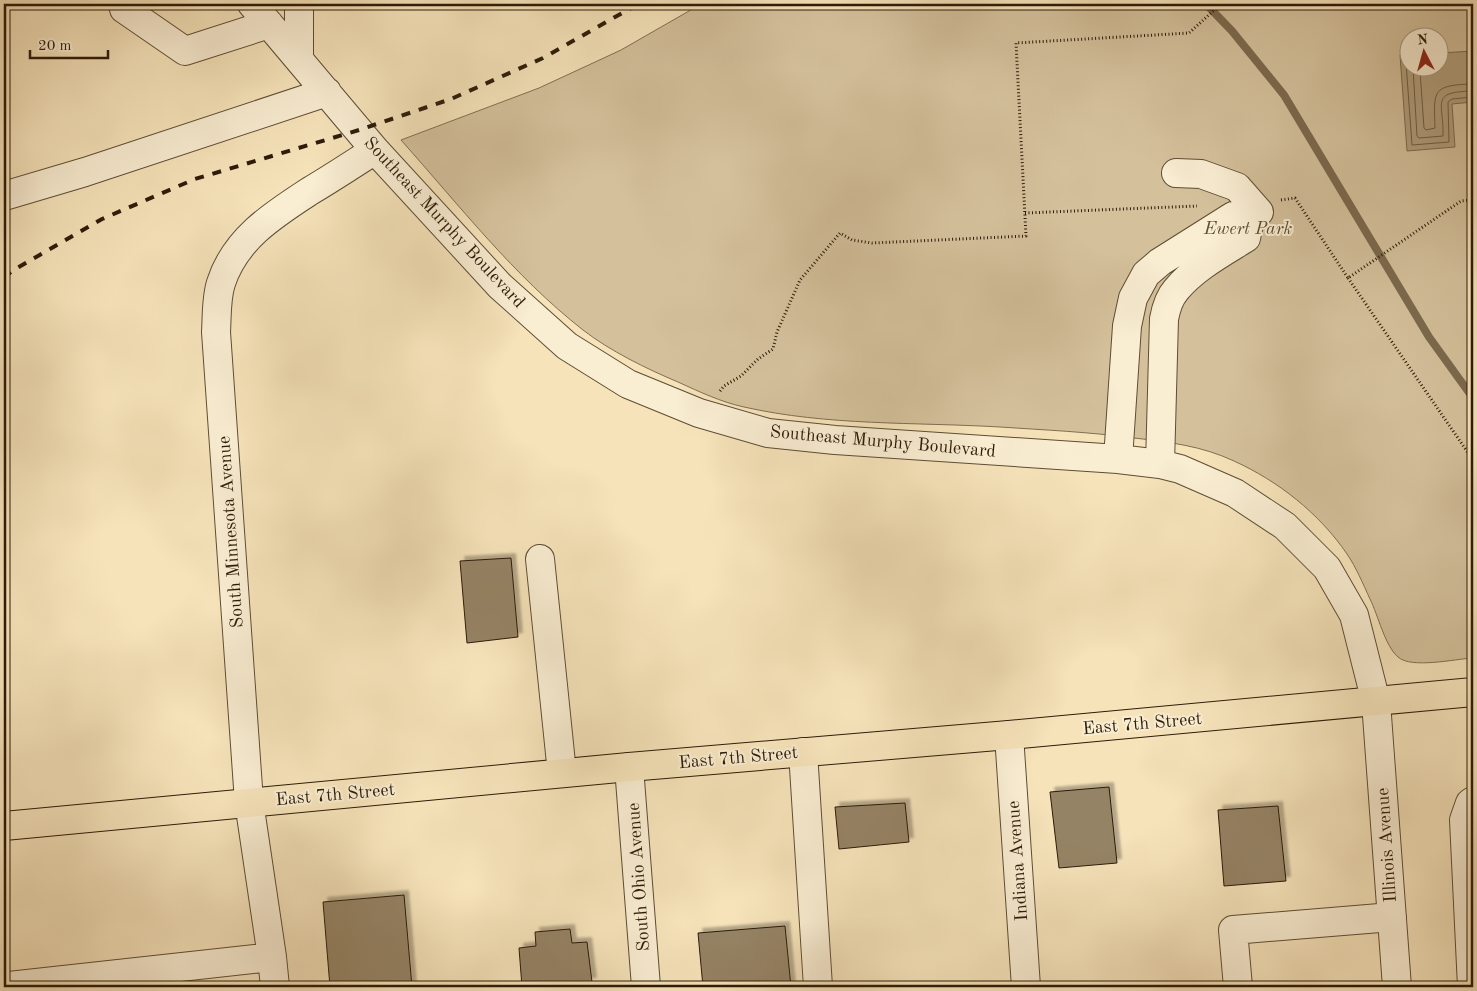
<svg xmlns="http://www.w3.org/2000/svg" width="1477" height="991" font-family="'Old Standard TT',serif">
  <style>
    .green { fill: #d4c19c; stroke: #806e52; fill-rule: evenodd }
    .water { fill: #b19f7d; stroke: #7c6a4e }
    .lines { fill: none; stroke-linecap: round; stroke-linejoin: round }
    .shore { stroke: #6e5d42; stroke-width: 1 }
    .stream { stroke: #7c6a4e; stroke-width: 8 }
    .building { fill: #958365; stroke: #2c1b08; filter: url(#shadow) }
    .minor-casing { stroke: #5e4d34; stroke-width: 30 }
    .major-casing { stroke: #2c1b08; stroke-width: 30 }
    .path { stroke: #2c1b08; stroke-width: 3; stroke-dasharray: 1 2.5; stroke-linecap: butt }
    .minor { stroke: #f9edd2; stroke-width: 28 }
    .major { stroke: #f6e3ba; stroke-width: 28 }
    .rail { stroke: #2c1b08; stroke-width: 4; stroke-dasharray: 9 9; stroke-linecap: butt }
    .labels { text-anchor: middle; stroke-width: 4; stroke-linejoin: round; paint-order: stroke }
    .street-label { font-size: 18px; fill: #2c1b08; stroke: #f9edd2 }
    .park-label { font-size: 18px; font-style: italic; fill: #5e4d34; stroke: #f9edd2 }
  </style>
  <defs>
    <filter id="shadow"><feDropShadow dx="4.5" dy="-4.5" stdDeviation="1" flood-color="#0004"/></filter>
  </defs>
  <rect width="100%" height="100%" fill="#f6e3ba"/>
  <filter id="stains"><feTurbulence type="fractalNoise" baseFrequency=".004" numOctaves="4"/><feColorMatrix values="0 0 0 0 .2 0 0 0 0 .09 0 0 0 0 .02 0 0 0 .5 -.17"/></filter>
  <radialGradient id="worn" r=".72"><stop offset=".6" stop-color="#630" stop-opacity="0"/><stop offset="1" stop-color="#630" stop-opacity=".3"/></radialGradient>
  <!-- green -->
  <path class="green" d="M698,4h775v654c-18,1 -62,11 -75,-1 -13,-11 -20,-42 -28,-58 -7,-15 -14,-32 -23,-45 -28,-41 -69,-73 -113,-93 -32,-15 -65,-19 -100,-23 -44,-6 -89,-8 -134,-11 -85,-5 -172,-1 -256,-20 -23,-5 -44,-15 -66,-25 -31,-13 -68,-31 -95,-52 -69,-54 -124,-125 -182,-190l138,-52 82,-38 68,-39zM1410,38h30v30h-30z"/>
  <!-- water -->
  <path class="water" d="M1473,51v51l-21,2 3,43 -48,4 -7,-96h9l1,13h30v-15z"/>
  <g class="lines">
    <!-- shore -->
    <path class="shore" d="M1410,60l-4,3 6,82 37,-3 -1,-40 4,-3 21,-2
      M1413,68l4,68 2,2 24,-2c1,-34 -14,-44 30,-45
      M1423,68l-3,3 4,57 2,2 9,-2c-1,-37 -4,-43 38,-44"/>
    <!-- stream -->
    <path class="stream" d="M1206,4l26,27 52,64 145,242 44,61"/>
  </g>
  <!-- building -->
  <path class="building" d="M511,558l7,79 -51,6 -7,-82z
    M1109,787l8,76 -58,5 -9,-76z
    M905,803l4,39 -70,7 -4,-42z
    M1278,806l8,75 -62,5 -6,-76z
    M404,895l8,92h-82l-7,-85z
    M785,926l6,61h-88l-5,-54z
    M570,929l2,14 15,-1 5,40 -70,5 -3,-39 17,-2 -1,-14z"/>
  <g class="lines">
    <defs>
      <path id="minor" d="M123,4l1,5 61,42 84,-27
        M252,4l123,146 125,136 67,60 61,38 71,29 69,20 67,7 283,19 42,5 20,5 55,24 50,33 42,42 27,47 22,87 21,285
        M299,4v55
        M1176,173l25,1 36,13 22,25 -9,7
        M4,196l81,-24 242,-80
        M1118,459l9,-133 6,-28 13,-24 14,-12 73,-46 17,3 -4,19c-24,15 -52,30 -70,52 -7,8 -10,18 -12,29l-4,145
        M540,559l22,214
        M1009,735l17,252
        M803,752l15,235
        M629,767l17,220
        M9,986l263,-29
        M275,987l-3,-30 -23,-155 -33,-470c1,-16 0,-34 5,-49 14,-44 52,-68 89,-92 22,-13 43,-27 65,-41
        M1238,987l-5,-57 159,-13
        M1472,987l-8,-167 6,-17 3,-2"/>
      <path id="major" d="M4,826l625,-59 380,-32 464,-43"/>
    </defs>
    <!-- minor casing -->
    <use href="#minor" class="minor-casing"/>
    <!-- major casing -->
    <use href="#major" class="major-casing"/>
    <!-- path -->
    <path class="path" d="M1281,200l14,-2 53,80 113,-77 12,-1
      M1025,213l172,-7
      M1348,278l125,182
      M720,391l4,-5 17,-10 17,-17 15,-10 4,-17 23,-52 40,-47 12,7 20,3 154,-7 -10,-193 173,-10 32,-29"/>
    <!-- minor -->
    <use href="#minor" class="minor"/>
    <!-- major -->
    <use href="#major" class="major"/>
    <!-- rail -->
    <path class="rail" d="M4,278l8,-7 90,-52 93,-40 164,-49 92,-31 92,-41 95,-54"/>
  </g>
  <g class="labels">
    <!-- street labels -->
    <g class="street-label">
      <text transform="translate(445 222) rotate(47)" y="6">Southeast Murphy Boulevard</text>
      <text transform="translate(883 441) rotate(5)" y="6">Southeast Murphy Boulevard</text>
      <text transform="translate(230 532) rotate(-94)" y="6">South Minnesota Avenue</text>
      <text transform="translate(1142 723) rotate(-5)" y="6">East 7th Street</text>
      <text transform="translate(738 757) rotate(-5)" y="6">East 7th Street</text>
      <text transform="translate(335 794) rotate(-5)" y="6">East 7th Street</text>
      <text transform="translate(1386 845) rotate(-94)" y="6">Illinois Avenue</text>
      <text transform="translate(1017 861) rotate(-94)" y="6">Indiana Avenue</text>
      <text transform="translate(638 877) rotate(-94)" y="6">South Ohio Avenue</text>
    </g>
    <!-- park labels -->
    <g class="park-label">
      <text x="1248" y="234">Ewert Park</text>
    </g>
  </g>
  <!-- margin -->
  <rect width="1477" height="991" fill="none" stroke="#f6e3ba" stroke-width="20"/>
  <rect x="5" y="5" width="1467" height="981" fill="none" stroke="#2c1b08" stroke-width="2.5"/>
  <rect x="10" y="10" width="1457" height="971" fill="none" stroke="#2c1b08"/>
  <!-- north arrow -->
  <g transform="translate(1424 52) rotate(354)"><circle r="24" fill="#f9edd2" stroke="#a79981"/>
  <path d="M0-4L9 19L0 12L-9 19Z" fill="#8f2418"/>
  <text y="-8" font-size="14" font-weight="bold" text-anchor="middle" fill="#2c1b08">N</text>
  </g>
  <!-- scale -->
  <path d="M30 50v8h78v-8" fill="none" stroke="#2c1b08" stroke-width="2.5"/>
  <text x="38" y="50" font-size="15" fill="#2c1b08" stroke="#f9edd2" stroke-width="4" paint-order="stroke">20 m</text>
  <rect width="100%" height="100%" filter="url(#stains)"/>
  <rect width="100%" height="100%" fill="url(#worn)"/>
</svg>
